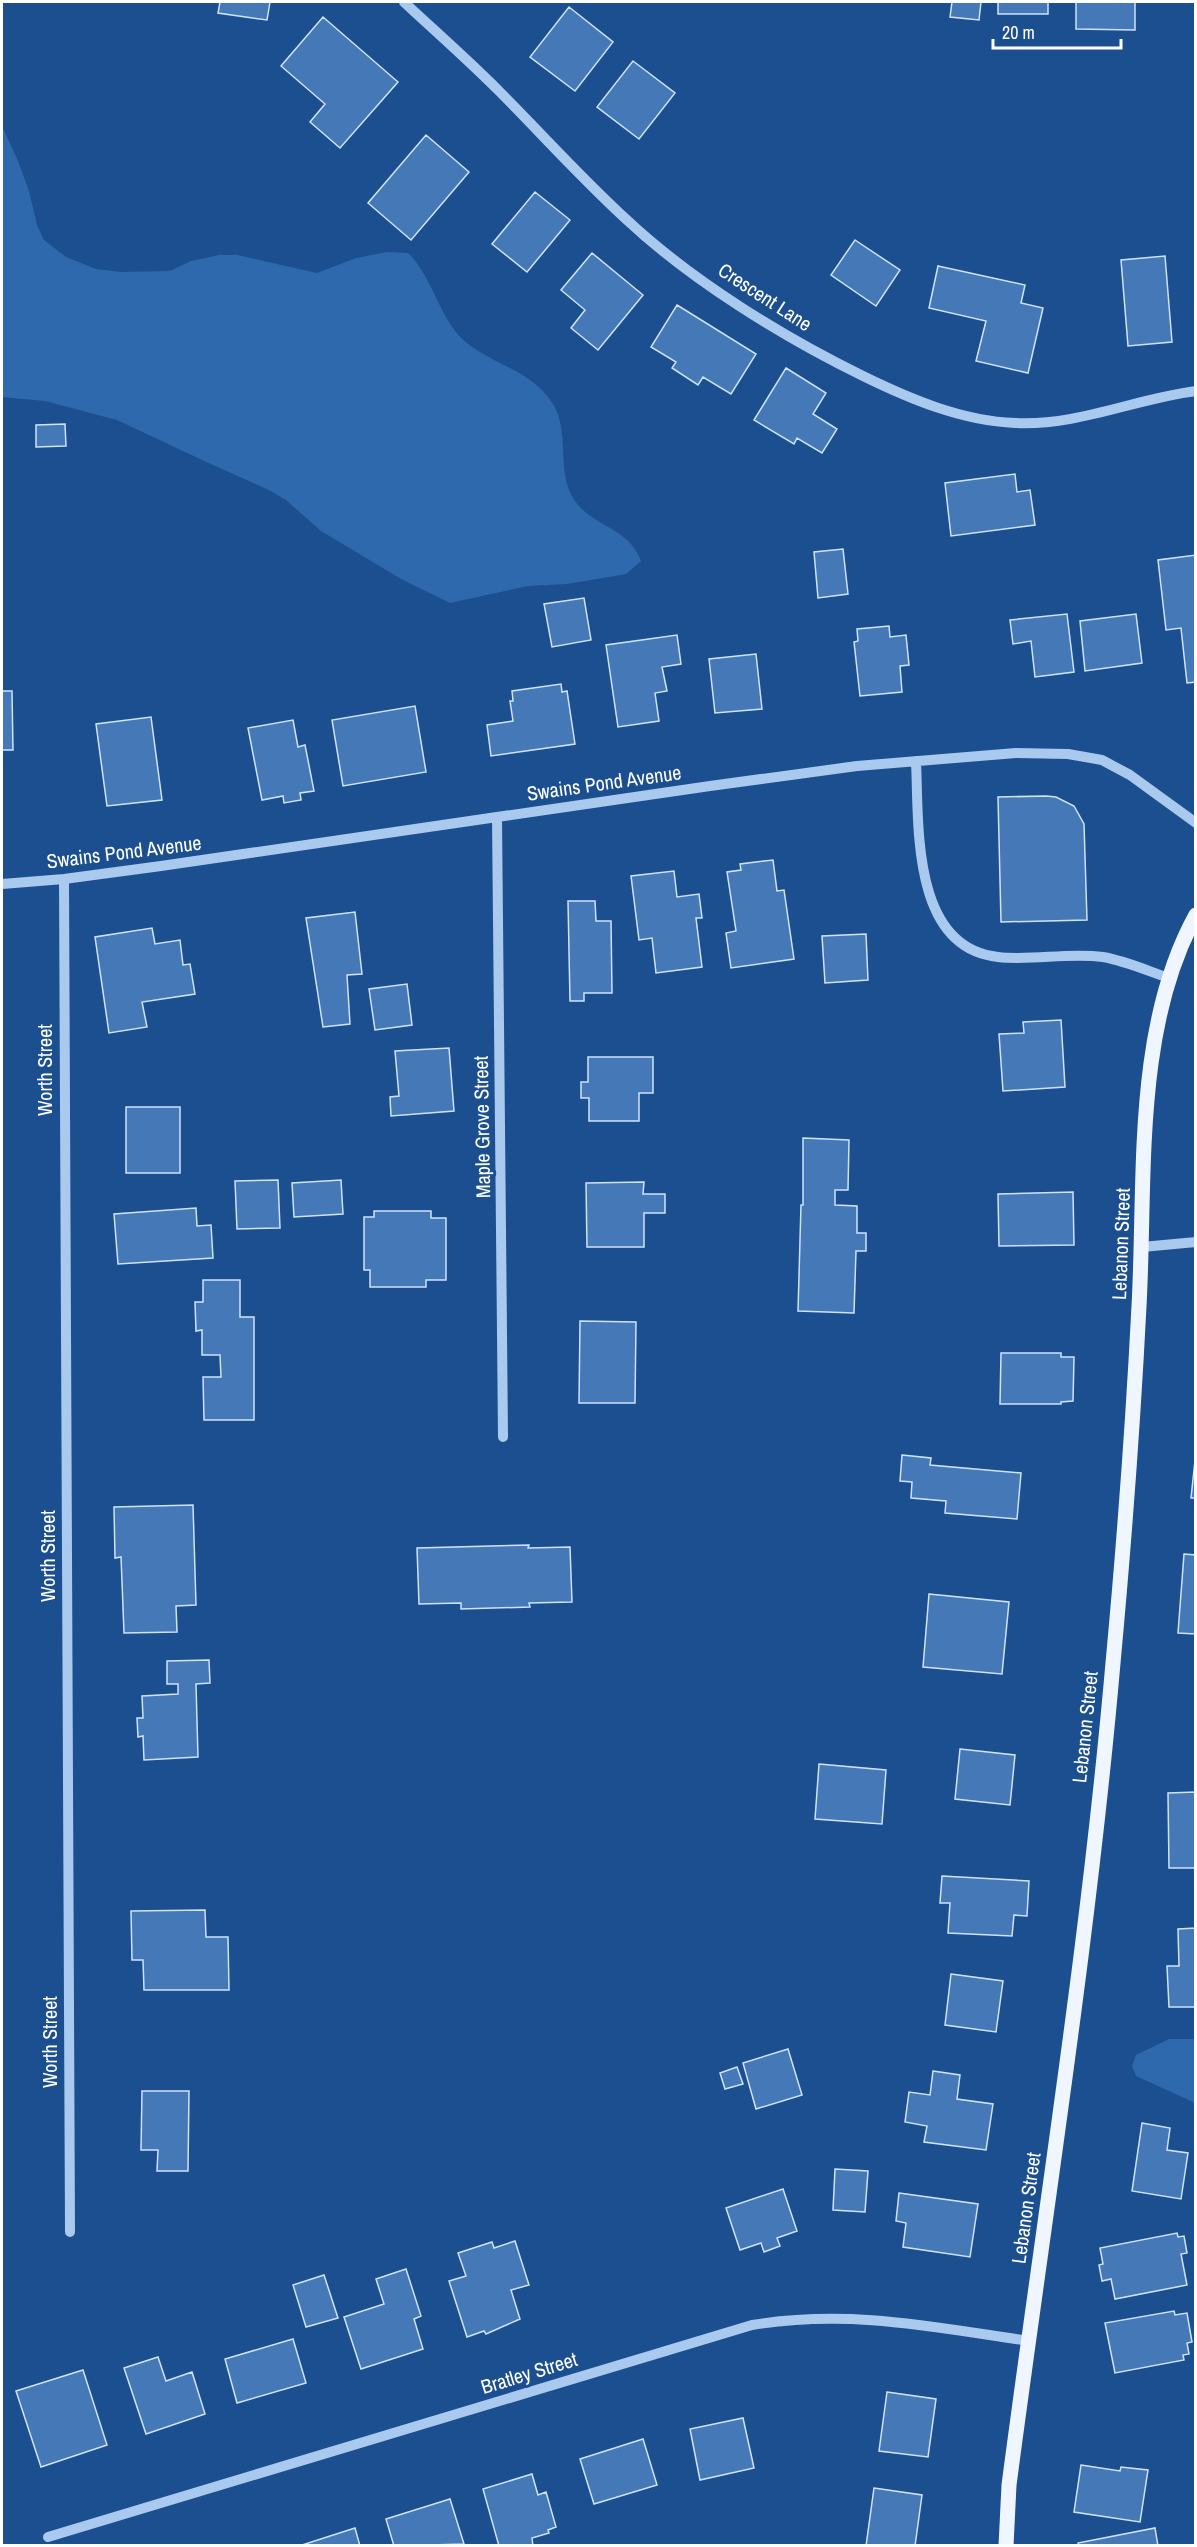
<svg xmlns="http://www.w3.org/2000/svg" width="1197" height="2547" font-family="'Archivo Narrow',sans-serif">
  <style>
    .green { fill: #2e69ad }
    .building { fill: #4478b7; stroke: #cfe3fa; stroke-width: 1.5 }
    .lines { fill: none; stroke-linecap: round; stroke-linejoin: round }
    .minor { stroke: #a9c9ee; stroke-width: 10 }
    .major { stroke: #f0f6ff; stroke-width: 15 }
    .labels { text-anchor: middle; stroke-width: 6; stroke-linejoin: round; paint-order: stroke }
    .street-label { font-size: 20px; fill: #fff; stroke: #1b4f8f }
  </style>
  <rect width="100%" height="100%" fill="#1b4f8f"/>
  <!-- green -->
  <path class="green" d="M2,126l16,35 11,30 8,34 7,15 22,17 30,12 25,3 49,-1 21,-10 28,-6h18l80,18 39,-15 31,-6 21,1c26,25 31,68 60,91 27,21 66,28 85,60 18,30 2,68 22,97 18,26 55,27 66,60l-15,13 -59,10 -39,2 -78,17 -49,-24 -80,-48 -35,-31 -17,-10 -67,-30 -85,-40 -72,-19 -43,-4z
    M1169,2039h26v64l-59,-27 -4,-10 4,-11z"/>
  <!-- building -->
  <path class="building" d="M220,2h50l-3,18 -49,-7z
    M952,2h29l-2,18 -29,-3z
    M998,2h50v12h-50z
    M1076,2h59v28l-59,-1z
    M569,7l44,35 -38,49 -45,-34z
    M323,17l75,65 -58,66 -30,-26 15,-18 -44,-38z
    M633,61l42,32 -36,46 -42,-32z
    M426,135l43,37 -58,68 -43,-37z
    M535,192l35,28 -43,52 -35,-28z
    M855,240l45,30 -24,36 -45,-31z
    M592,253l51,42 -45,55 -27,-22 14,-18 -24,-20z
    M1165,256l7,86 -44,4 -7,-86z
    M938,266l87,19 -4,18 22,5 -15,65 -52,-12 10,-40 -57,-13z
    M677,305l79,49 -25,40 -28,-17 -5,8 -26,-17 4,-6 -25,-15z
    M786,368l40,25 -13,21 24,15 -15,24 -25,-15 -3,6 -40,-24z
    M65,424l1,22 -30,1v-22z
    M1015,474l2,18 13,-2 5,35 -84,11 -6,-53z
    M843,549l5,45 -30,4 -4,-46z
    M1196,555v127l-9,1 -6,-55 -15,2 -8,-70z
    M584,598l7,42 -39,7 -8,-43z
    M1067,614l7,58 -39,5 -4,-36 -18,3 -3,-24z
    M1136,614l6,49 -57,8 -5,-50z
    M889,626l1,11 16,-2 3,30 -9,1 2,26 -42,4 -6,-54 4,-1 -1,-12z
    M677,635l4,29 -19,3 5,24 -12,2 4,28 -41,6 -12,-82z
    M756,654l6,55 -47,4 -6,-54z
    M561,684l1,8 5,-1 8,53 -84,12 -4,-31 26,-4 -3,-20h3l-1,-10z
    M2,691h10l1,59h-11z
    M415,706l11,66 -83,14 -11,-66z
    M151,717l11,83 -55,6 -11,-82z
    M293,720l5,27 7,-2 9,46 -14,2 1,7 -17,3 -1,-7 -21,4 -14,-72z
    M1046,796l10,1 18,9 10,18 3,96 -86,2 -3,-125z
    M773,860l4,31 7,-1 10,69 -63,9 -5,-35 10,-2 -9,-59 14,-2 -1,-6z
    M674,871l3,26 22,-3 3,24h-6l6,49 -46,6 -4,-35 -13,2 -8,-64z
    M568,901h27l1,20h15l1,72h-28v8h-14z
    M355,912l7,62 -15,1 3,49 -27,3 -17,-109z
    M152,928l3,16 25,-4 3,25 7,-1 5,30 -53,8 5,25 -38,6 -14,-96z
    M866,934l2,46 -43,3 -3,-47z
    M407,984l5,41 -37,5 -6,-41z
    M1061,1020l4,67 -62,4 -4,-57 25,-1 -1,-11z
    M449,1048l5,63 -63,5 -1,-19 9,-1 -4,-45z
    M588,1057h65v36h-14v28h-50v-23h-8v-16h7z
    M126,1107h54v66h-54z
    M803,1138l46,2 -1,50h-13v15l22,1v27h9v18h-10l-2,62 -56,-2 3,-106h2z
    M278,1180l2,48 -43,1 -2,-48z
    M341,1180l2,34 -49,3 -2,-34z
    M644,1182l-1,12h22v19h-21v34h-57l-1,-64z
    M1073,1192l1,53 -75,1 -1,-52z
    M196,1208l1,18 14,-1 2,33 -95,6 -4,-50z
    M374,1211h57v7h15v62h-20v7h-56v-17h-6v-53h10z
    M203,1280h37v37h14v103h-50l-1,-43h18l-1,-22h-18v-25l-6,1 -1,-29h8z
    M580,1321l56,1 -1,81h-56z
    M1001,1353h60v4h13l-1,44 -12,1v2h-61z
    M1196,1451v47h-5z
    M902,1455l29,3 -1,7 91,8 -4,46 -72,-6 1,-12 -35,-3 1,-16 -12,-1z
    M193,1505l3,100 -20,1 1,26 -53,1 -3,-76 -6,1 -1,-51z
    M529,1545l-1,3 42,-1 2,55 -43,1 1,4 -69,2v-6l-42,1 -2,-56z
    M1184,1554l12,1v79l-18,-1z
    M929,1594l80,8 -7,72 -79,-7z
    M209,1660l1,23 -14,1 2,73 -54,3 -1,-24 -5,1 -1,-19h6l-1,-22 36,-2v-10h-11v-23z
    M960,1749l55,6 -5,50 -55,-6z
    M819,1764l67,6 -4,54 -67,-5z
    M1196,1792v76h-27l-1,-75z
    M942,1876l87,5 -2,35 -13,-1 -2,21 -64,-3 2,-30h-10z
    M205,1910l1,27h22l1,53h-85l-1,-30h-11l-1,-49z
    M1196,1928v79h-27l-2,-41h12l-1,-37z
    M951,1974l52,7 -7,51 -51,-7z
    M788,2049l14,46 -46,14 -13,-46z
    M737,2067l6,17 -18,5 -5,-16z
    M933,2071l27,4 -3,24 36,5 -7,46 -62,-8 3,-16 -22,-4 4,-30 21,3z
    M142,2091h47l-1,80h-31l1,-21h-17z
    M1142,2123l28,5 -3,22 21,3 -7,46 -49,-8z
    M835,2169l33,2 -3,41 -32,-2z
    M783,2189l14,42 -20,7 3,8 -16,6 -3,-9 -21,7 -14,-42z
    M899,2193l79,11 -8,53 -67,-10 3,-24 -10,-2z
    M1177,2233l1,4 6,-1 3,17 -6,1 6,31 -72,14 -4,-20 -9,2 -3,-16 4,-1 -3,-16z
    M515,2241l14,44 -18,5 9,29 -34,15 -2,-3 -17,6 -18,-56 17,-5 -8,-23 34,-11 2,6z
    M406,2269l15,47 -7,3 9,30 -62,20 -17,-52 40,-13 -8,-25z
    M324,2275l14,43 -32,9 -13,-42z
    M1174,2311l1,4 12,-2 5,29 -5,1 2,11 -6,1 1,5 -69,13 -10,-50z
    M293,2339l13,44 -69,20 -12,-44z
    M158,2357l8,24 26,-9 13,42 -59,20 -22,-66z
    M83,2370l24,75 -66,22 -25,-76z
    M887,2392l49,7 -8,58 -49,-6z
    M743,2418l11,50 -54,12 -10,-51z
    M643,2439l14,46 -63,19 -14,-45z
    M1081,2465l39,6 1,-4 27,3 -8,52 -66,-10z
    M532,2474l6,21 8,-3 10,35 -8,3 1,3 -17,5 1,8h-34l-16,-57z
    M874,2488l48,7 -7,51h-49z
    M450,2499l14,45 -70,2 -8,-27z
    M355,2528l5,18h-61z
    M1155,2528l3,18h-79l-1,-3z"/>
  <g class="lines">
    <!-- minor -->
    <path class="minor" d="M404,2c31,29 63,57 93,87 43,43 84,89 130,131 64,60 156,117 236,156 47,23 99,45 152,47 63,3 119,-24 181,-32
      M916,761c3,64 -5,187 82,196 35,4 70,-5 105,0 23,4 45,14 66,21
      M497,817l6,620
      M64,879l6,1353
      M2,884l62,-5 97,-13 549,-80 147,-20 159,-13 52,1 34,6 28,15 66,48
      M1142,1247l54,-5
      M48,2537l704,-212c97,-16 181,2 277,16"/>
    <!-- major -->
    <path class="major" d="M1006,2546l3,-61c36,-274 80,-547 104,-822 11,-119 20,-238 26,-357 7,-127 -6,-277 57,-391"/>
  </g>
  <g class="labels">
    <!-- street labels -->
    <g class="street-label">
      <text transform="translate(765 297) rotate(33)" y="7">Crescent Lane</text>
      <text transform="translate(604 783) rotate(-8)" y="7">Swains Pond Avenue</text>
      <text transform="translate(124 852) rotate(-7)" y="7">Swains Pond Avenue</text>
      <text transform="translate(45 1070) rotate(-90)" y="7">Worth Street</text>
      <text transform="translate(482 1127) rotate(-91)" y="7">Maple Grove Street</text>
      <text transform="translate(1121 1244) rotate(-88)" y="7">Lebanon Street</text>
      <text transform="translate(48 1556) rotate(-90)" y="7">Worth Street</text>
      <text transform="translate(1085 1727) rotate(-84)" y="7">Lebanon Street</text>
      <text transform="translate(50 2042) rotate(-90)" y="7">Worth Street</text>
      <text transform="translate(1026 2208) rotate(-82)" y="7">Lebanon Street</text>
      <text transform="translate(529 2373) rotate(-17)" y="7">Bratley Street</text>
    </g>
  </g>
  <!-- border -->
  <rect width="1197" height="2547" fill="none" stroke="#ffffff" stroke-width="6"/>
  <!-- scale -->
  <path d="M993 39v9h128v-9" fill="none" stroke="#ffffff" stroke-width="3"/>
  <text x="1002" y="39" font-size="18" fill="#ffffff" stroke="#1b4f8f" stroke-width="4.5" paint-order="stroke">20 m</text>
</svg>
